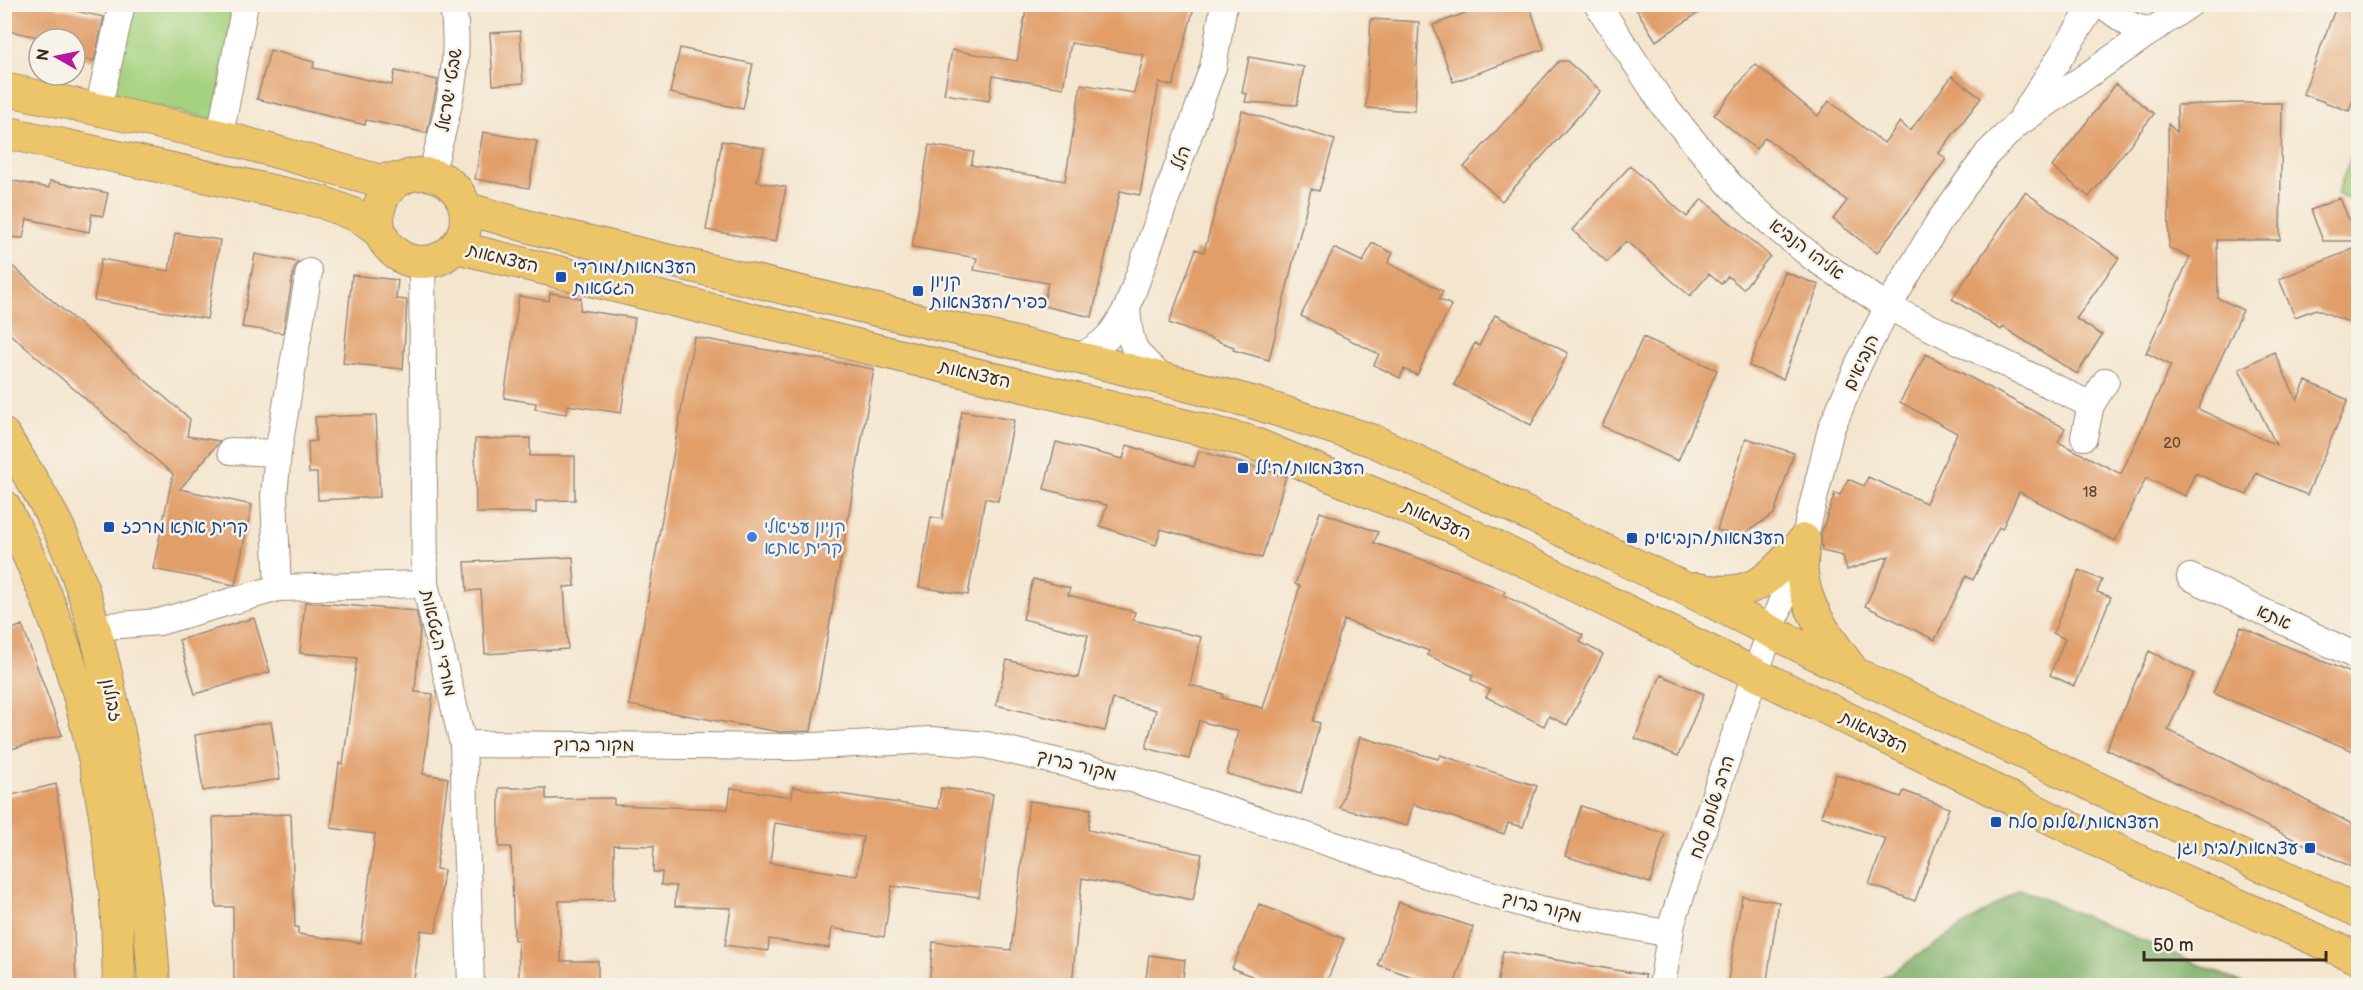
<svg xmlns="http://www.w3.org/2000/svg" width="2363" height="990" font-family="'Balsamiq Sans','Playpen Sans Hebrew',sans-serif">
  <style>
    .green { fill: #a5d27f; stroke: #707e4e; stroke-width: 1.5 }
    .forest { fill: #84b46e; stroke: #606f46; stroke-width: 1.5 }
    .building { fill: #e19e69; fill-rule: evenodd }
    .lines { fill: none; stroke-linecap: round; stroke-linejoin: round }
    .minor-casing { stroke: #988876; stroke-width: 28 }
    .major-casing { stroke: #988876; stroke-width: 34 }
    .minor { stroke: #fff; stroke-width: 26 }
    .major { stroke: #edc569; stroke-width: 32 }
    .transit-dot { fill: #1a4fb4; stroke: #f7f3e8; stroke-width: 2 }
    .shop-dot { fill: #3f7fe0; stroke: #f7f3e8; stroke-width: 2 }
    .labels { text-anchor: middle; stroke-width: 5; stroke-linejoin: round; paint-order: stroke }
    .number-label { font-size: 15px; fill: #644731 }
    .street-label { font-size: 18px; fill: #3b2a1e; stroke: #f7f3e8 }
    .transit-label { font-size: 18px; fill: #164399; stroke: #f7f3e8; text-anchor: start }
    .shop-label { font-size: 18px; fill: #366cbe; stroke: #f7f3e8; text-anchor: start }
  </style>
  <rect width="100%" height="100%" fill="#f7f3e8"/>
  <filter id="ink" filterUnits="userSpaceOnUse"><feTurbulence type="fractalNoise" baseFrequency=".0167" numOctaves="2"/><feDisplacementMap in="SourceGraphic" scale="12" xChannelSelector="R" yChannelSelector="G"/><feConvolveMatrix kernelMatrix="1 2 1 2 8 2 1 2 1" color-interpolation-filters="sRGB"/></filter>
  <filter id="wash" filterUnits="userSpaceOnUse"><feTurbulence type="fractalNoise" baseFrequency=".008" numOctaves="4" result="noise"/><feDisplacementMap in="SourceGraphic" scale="24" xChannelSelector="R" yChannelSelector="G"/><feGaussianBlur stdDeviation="1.35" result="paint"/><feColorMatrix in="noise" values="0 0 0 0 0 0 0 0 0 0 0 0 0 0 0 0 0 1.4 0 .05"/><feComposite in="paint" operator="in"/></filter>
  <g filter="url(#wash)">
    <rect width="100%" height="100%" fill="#f4e5ce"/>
    <!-- green -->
    <path class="green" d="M128,5h108l-22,115 -108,-25z
      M2358,139v64l-21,-9z"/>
    <!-- forest -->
    <path class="forest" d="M2020,889l227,96h-375z"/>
    <g id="blocks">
      <!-- building -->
      <path class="building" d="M4,4h52v3l48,10 -10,44 -19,-4v-18h-28l-43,-9z
        M1027,4h142l24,7 -20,75 -14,-4 -19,113 -20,-4 -28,126 -49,-11 5,-23 -74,-13 3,-12 -65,-11 17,-102 45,7 -3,13 94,16 16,-97 53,9 10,-38 -73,-12 -8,45 -70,-12 -4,25 -45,-7 8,-44 65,11z
        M1489,4h40l15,45 -91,33 -20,-57z
        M1633,4h79l-56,37z
        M2337,4l21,9v72l-9,26 -46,-17z
        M1371,19l48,3 -4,89 -49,-3z
        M520,31l3,52 -30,2 -3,-52z
        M680,48l73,16 -10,45 -73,-16z
        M270,50l44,12 -1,6 79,17 3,-14 43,9 -11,53 -61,-13 -1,5 -108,-26z
        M1249,57l55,10 -7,38 -52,-3 2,-8 -5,-1z
        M1559,61h8l34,30 -99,110 -38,-34z
        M1755,64l63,52 11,-15 55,42 16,-21 10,9 42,-55 29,22 -42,55 7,6 -69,94 -44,-34 14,-18 -82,-64 -9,12 -42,-34z
        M2116,84l38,30 -65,83 -37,-30z
        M2239,103h43l-2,137h-63l1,58 25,12 -45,99 78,36 -37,-76 35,-17 23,48 9,-19 42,19 -41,95 -51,-22 -9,22 -52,-22 -10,23 -39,-18 -31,63 -96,-49 -17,37 -3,-2 -26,53 -7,-4 -31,64 -70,-34 24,-50 -42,14 -4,-14 -21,-5 -1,-17 14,-41 5,2 8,-16 16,7 4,-9 58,26 31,-70 -57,-31 26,-48 139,74 -7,14 63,32 50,-109 -25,-12 44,-96 -21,-9 -1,-124 9,8v-27z
        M1242,111l93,29 -16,51 -8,-2 -42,171 -36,-10 1,-3 -65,-24 27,-74 8,3z
        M483,132l54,9 -8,47 -54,-9z
        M722,141l42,7 -7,34 29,5 -10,55 -70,-12z
        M1630,166l57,51 15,-18 68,57 -27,33 -15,-13 -7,8 -12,-10 -19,22 -64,-55 -19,21 -35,-32z
        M4,179l45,9 1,-7 58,12 -5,23 -11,-2 -3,18 -62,-13 -4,19 -19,-1z
        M2025,192l94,66 -43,61 26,16 -25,39 -74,-47 -2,3 -49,-31z
        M2340,198l18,43h-35l-12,-31z
        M175,233l45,7 -13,79 -113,-19 7,-41 68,12z
        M1372,243l21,10 -5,10 55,28 -4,8 12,6 -34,70 -13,-6 -4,9 -26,-13 5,-11 -78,-38 33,-68 29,14z
        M2358,247v79l-42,-17 -21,8 -16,-38z
        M255,254l43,8 -4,7 -11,64 -41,-6z
        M4,259l186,160 -3,17 33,5 -40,48 72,16 -17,80 -82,-16 20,-95 -169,-145z
        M1785,272l34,13 -36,94 -34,-13z
        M352,275l46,5 -2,19 11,1 -4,69 -60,-6z
        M550,293l31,5 -1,12 55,8 -14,95 -53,-8 -2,9 -31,-5 1,-6 -32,-5 15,-102 30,5z
        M1495,315l73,38 -37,72 -77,-40 21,-42 4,3z
        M694,337l180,32 -63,362 -31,1 -151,-27z
        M1643,337l74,33 -39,91 -76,-35z
        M962,411l52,9 -16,81 -13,-3 -17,97 -49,-8 12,-70 11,2z
        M376,415l4,82 -62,3 -1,-27h-8l-1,-31 8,-1 -1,-24z
        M530,438v18h45v44l-39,1v12h-60l-1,-74z
        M1746,438l48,15 -20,61 -35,23 -22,-7z
        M1056,442l67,17 4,-14 67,22 5,-16 87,25 -24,82 -101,-29 -5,16 -56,-19 7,-21 -63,-16z
        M1320,512l58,20 -4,11 88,30 43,18 -2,4 80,40 -3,7 23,12 -36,71 -18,-9 -5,10 -58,-29 4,-7 -19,-10 2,-5 -46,-20 2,-4 -85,-31 -31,101 7,2 -19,71 -74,-20 11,-43 -39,-10 -10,38 -43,-11 10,-38 -43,-11 -8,32 -109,-26 11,-45 71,18 10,-43 -65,-16 10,-40 37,9 -2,7 67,17 -2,8 68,17 -11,48 33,9 -1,4 41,10 37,-122 -5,-2z
        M573,557l2,29 -11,1 4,62 -83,5 -4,-64 -14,1 -2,-29z
        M2079,570l23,10 -5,12 14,5 -37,89 -24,-11 15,-36 -12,-6z
        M305,602l111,9 4,18 -5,63 18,2 -10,80 25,4 -12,91 8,1 -8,62 -15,-2 -8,56h-89l-26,-4v4h-64l-1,-79h-17l-3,-90 78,-3 4,113h3v7l63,9 14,-109 -44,-6 8,-65 4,1 14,-106 -57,-5z
        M254,618l16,54 -75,22 -16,-54z
        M22,625l40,110 -58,16v-118z
        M2241,627l117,49v77l-145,-60z
        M2149,651l45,22 -26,57 190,97v43l-252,-121z
        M1661,675l43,19 -26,62 -43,-18z
        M271,722l9,57 -77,12 -8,-56z
        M1360,737l78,22 2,-4 97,31 -14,41 -15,-4 -4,11 -91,-30 -6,22 -67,-18z
        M1836,774l65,23 3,-6 45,17 -34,93 -46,-17 17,-45 -65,-23z
        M56,784l17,120 3,82h-72v-189z
        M793,787l145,22 3,-21 52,6 -14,103 -87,-11 -8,51 -52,-9 -3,20 -60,-9 -1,12 -43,-6 6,-37 -56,-2 1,-20 -15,-1 1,-13h-9l1,-26 -40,-1v55l-55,1 2,60h37v25h-79l-1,-46h-4l-3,-93h-12v-59h47v11l68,-1v7l114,4 3,-21 61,9zM775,823l88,14 -6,39 -87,-13z
        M1029,801l62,8 -3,21 114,24 -9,46 -111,-22 -10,108h-143l4,-44 78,8z
        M1581,806l84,28 -15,49 -85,-27z
        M1742,896l37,6 -13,84h-39z
        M1399,902l74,25 -19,59h-15l-61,-21z
        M1259,904l85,35 -19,47h-50l-43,-18z
        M1503,951l142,24v11h-148z
        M1149,955l36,5 -3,26h-37z"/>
    </g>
  </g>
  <g filter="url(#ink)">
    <use href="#blocks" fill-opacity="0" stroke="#988876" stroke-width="1.5"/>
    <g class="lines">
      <defs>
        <path id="minor" d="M1597,4l67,102 67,80 43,40 41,33 73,48 203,98
          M2101,4l31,22 20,5
          M98,109l24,-105
          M2023,115l71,-111
          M220,136l25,-132
          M431,174c16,-58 31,-108 22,-170
          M422,263l3,321 38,160 8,242
          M1127,308c3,40 6,44 36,70
          M1077,358c28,-14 35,-23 50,-50l86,-241 11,-63
          M2084,437l7,-32 15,-24
          M231,451l47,2
          M2190,577l168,80
          M278,588l-4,-92 4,-43 31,-181
          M94,627l65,-5 119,-34 147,-4
          M463,744l332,3 137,-7 54,5 146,34 295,96 113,34 130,25
          M1662,986l10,-63 83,-249 49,-134 27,-111 29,-68 28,-54 50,-84 50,-70 28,-28 174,-121"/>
        <path id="major" d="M4,89l216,47 157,44 23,-1
          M4,132l318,70 36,14 22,16
          M378 218a44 44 0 1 1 88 0a44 44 0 1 1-88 0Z
          M465,208l79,23 573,136 135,35 122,39 306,145 174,87 504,238
          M456,247l792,194 215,90 682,333 213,94
          M4,435c19,31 39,61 55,94 29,63 45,132 59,200 18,85 32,169 36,257
          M4,506c64,118 97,251 111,384 3,31 3,64 4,96
          M1804,540c-1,11 -3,23 -2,33 3,37 29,68 50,97
          M1696,589c58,11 72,-9 108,-49"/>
      </defs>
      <!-- minor casing -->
      <use href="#minor" class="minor-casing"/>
      <!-- major casing -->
      <use href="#major" class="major-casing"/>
      <!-- minor -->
      <use href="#minor" class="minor"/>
      <!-- major -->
      <use href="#major" class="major"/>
    </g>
  </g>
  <!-- markers -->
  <g class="transit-dot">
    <rect x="555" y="271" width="12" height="12" rx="3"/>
    <rect x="912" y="285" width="12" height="12" rx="3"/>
    <rect x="1237" y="462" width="12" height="12" rx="3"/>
    <rect x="103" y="521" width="12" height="12" rx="3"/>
    <rect x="1626" y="532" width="12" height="12" rx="3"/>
    <rect x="1990" y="816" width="12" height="12" rx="3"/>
    <rect x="2304" y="842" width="12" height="12" rx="3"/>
  </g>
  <circle class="shop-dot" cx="752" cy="537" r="6"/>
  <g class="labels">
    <!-- number labels -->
    <g class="number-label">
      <text x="2172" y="448">20</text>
      <text x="2090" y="497">18</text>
    </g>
    <!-- street labels -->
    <g class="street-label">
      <text transform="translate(449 90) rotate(-81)" y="6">שבטי ישראל</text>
      <text transform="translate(1181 158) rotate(-70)" y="6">הלל</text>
      <text transform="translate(1807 249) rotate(37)" y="6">אליהו הנביא</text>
      <text transform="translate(503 258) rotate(14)" y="6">העצמאות</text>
      <text transform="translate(1861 362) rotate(-65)" y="6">הנביאים</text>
      <text transform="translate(975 374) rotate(13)" y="6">העצמאות</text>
      <text transform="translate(1437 520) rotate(24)" y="6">העצמאות</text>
      <text transform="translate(2274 617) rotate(25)" y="6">אתא</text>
      <text transform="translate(439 643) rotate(77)" y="6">מורדי הגטאות</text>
      <text transform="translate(112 700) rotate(78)" y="6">זבולון</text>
      <text transform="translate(1874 732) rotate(26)" y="6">העצמאות</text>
      <text x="594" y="751">מקור ברוך</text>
      <text transform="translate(1077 765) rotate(14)" y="6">מקור ברוך</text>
      <text transform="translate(1712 807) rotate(-72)" y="6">הרב שלום סלח</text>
      <text transform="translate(1542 907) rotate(14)" y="6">מקור ברוך</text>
    </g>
    <!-- transit labels -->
    <g class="transit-label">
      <text x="573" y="273">העצמאות/מורדי<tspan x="573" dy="21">הגטאות</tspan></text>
      <text x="930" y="287">קניון<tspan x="930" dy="21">כפיר/העצמאות</tspan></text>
      <text x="1255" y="474">העצמאות/הילל</text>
      <text x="121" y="533">קרית אתא מרכז</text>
      <text x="1644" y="544">העצמאות/הנביאים</text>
      <text x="2008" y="828">העצמאות/שלום סלח</text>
      <text x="2298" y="854" text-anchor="end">עצמאות/בית וגן</text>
    </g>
    <!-- shop labels -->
    <g class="shop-label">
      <text x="764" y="533">קניון עזיאלי<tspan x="764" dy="21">קרית אתא</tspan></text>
    </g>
  </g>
  <!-- margin -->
  <rect width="2363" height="990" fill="none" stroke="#f7f3e8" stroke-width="24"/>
  <!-- north arrow -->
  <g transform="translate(57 57) rotate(279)"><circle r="28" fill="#f7f3e8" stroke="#aca397" stroke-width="1.5"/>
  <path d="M0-4.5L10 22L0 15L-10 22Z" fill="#b5179e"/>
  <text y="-9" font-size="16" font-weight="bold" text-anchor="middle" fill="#3b2a1e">N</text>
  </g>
  <!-- scale -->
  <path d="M2144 951v9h182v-9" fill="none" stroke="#3b2a1e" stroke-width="3"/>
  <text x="2153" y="951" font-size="18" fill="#3b2a1e" stroke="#f7f3e8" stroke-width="4.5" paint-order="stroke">50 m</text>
</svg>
